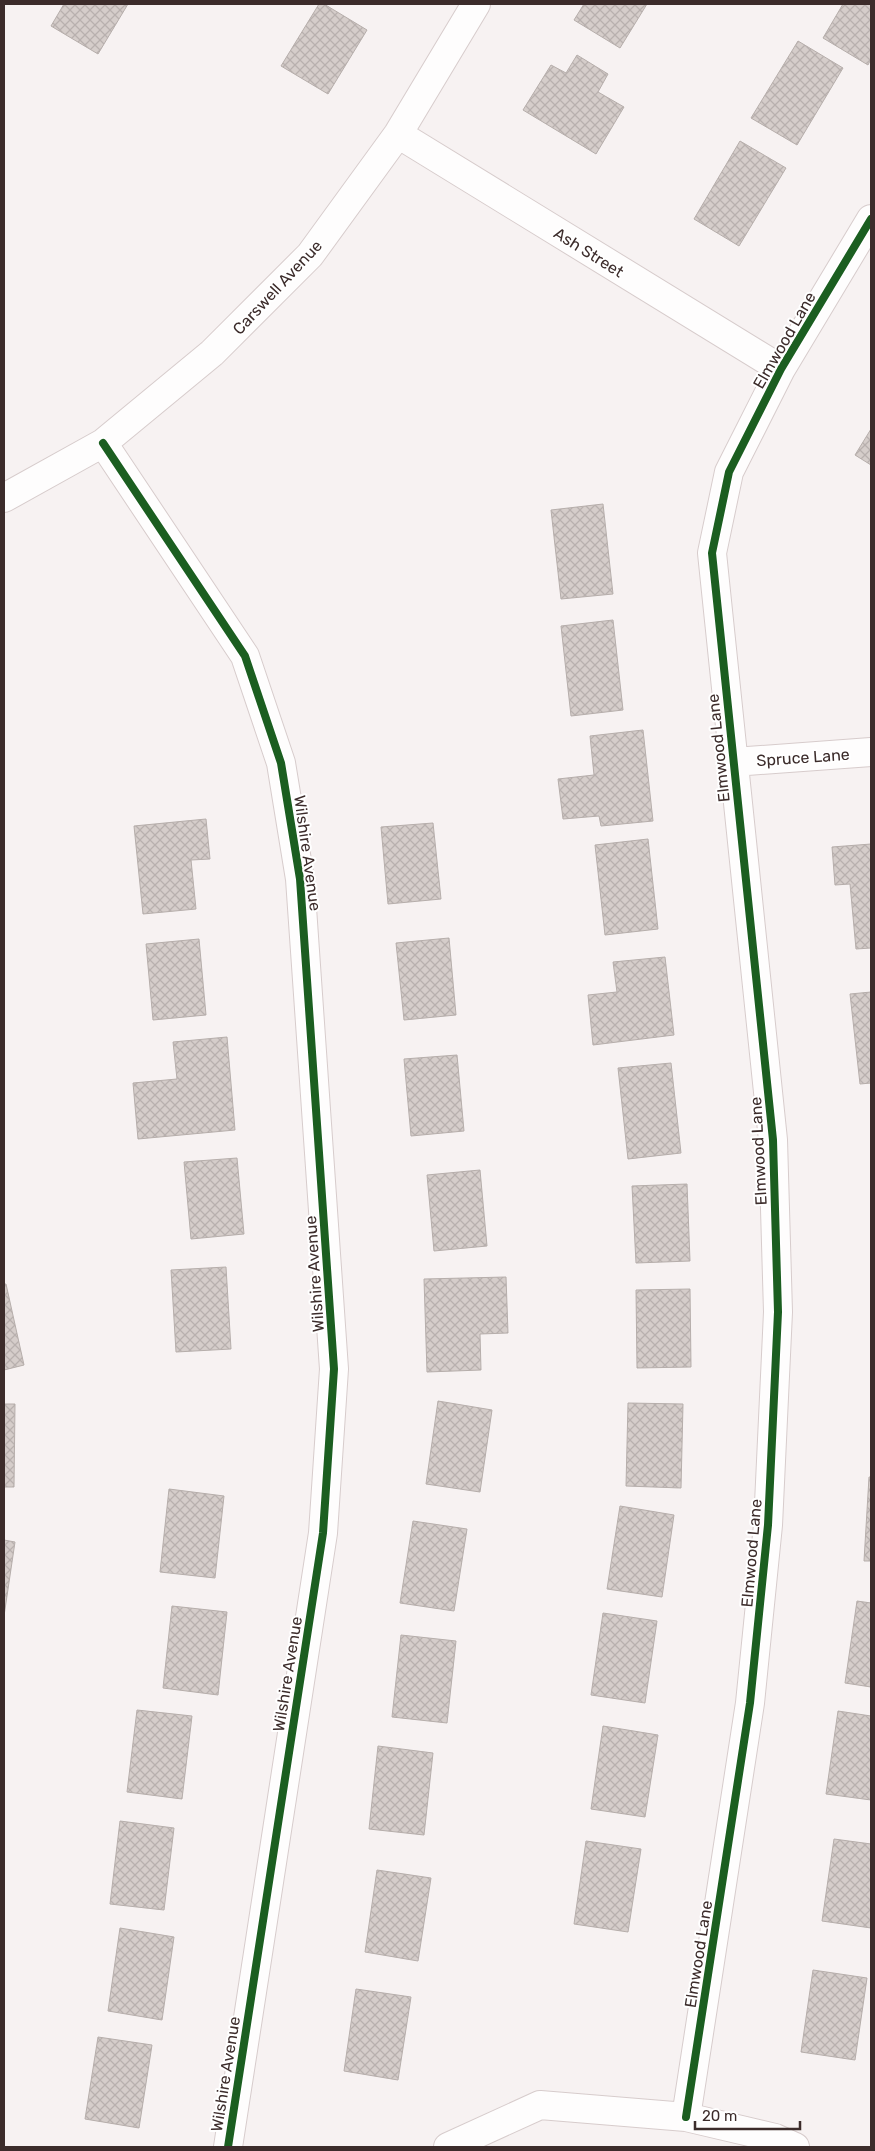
<svg xmlns="http://www.w3.org/2000/svg" width="875" height="2151" font-family="Rubik,sans-serif">
  <style>
    .building { fill: url(#building-cross-hatch); stroke: #b6aeab }
    .lines { fill: none; stroke-linecap: round; stroke-linejoin: round }
    .minor-casing { stroke: #d7cccc; stroke-width: 30 }
    .minor { stroke: #fefdfd; stroke-width: 28 }
    .cycleway-casing { stroke: #fff; stroke-width: 11 }
    .cycleway { stroke: #1b5e20; stroke-width: 8 }
    .labels { text-anchor: middle; stroke-width: 4; stroke-linejoin: round; paint-order: stroke }
    .street-label { font-size: 16px; fill: #3c2c2b; stroke: #fff }
  </style>
  <defs>
    <pattern id="building-cross-hatch" width="8" height="8" patternUnits="userSpaceOnUse" patternTransform="scale(1.25)"><rect width="8" height="8" fill="#d5cdca"/><path d="M0 0l8 8M0 8l8-8" fill="none" stroke="#b8b0ae"/></pattern>
  </defs>
  <rect width="100%" height="100%" fill="#f7f2f2"/>
  <!-- building -->
  <path class="building" d="M64,4h64l-30,50 -47,-28z
    M319,4h5l43,26 -39,64 -47,-28z
    M584,4h63l-27,44 -46,-28z
    M843,4h28v55l-3,6 -45,-27z
    M798,41l45,27 -46,77 -46,-27z
    M577,55l31,19 -10,18 26,15 -28,47 -73,-44 28,-45 15,8z
    M740,141l46,27 -47,78 -45,-27z
    M871,429v36l-16,-10z
    M603,504l10,90 -52,5 -10,-89z
    M613,620l10,90 -52,6 -10,-90z
    M643,730l10,91 -52,5 -2,-10 -36,3 -5,-40 36,-4 -4,-39z
    M206,819l4,40 -19,1 5,49 -53,5 -9,-88z
    M433,823l8,76 -53,5 -7,-77z
    M648,839l10,90 -53,6 -10,-90z
    M871,844v104l-15,1 -6,-65 -15,1 -3,-38z
    M449,938l7,77 -52,5 -8,-77z
    M199,939l7,76 -53,5 -7,-76z
    M665,957l9,78 -81,10 -5,-50 29,-3 -4,-30z
    M871,992v91l-11,1 -10,-90z
    M227,1037l8,93 -97,9 -5,-56 44,-4 -4,-37z
    M457,1055l7,76 -53,5 -7,-77z
    M671,1063l10,90 -53,6 -10,-91z
    M237,1158l7,76 -53,5 -7,-77z
    M480,1170l7,76 -53,5 -7,-76z
    M687,1184l3,77 -54,2 -4,-77z
    M226,1267l5,82 -55,3 -5,-82z
    M506,1277l2,56 -28,1 1,36 -54,2 -3,-93z
    M4,1284h2l18,81 -20,5z
    M690,1289l1,78 -54,1 -1,-78z
    M438,1401l54,9 -12,82 -54,-8z
    M628,1403l55,1 -2,84 -55,-2z
    M4,1404h11l-1,83h-10z
    M869,1477h2v84h-7z
    M169,1489l55,7 -9,82 -55,-6z
    M620,1506l54,9 -12,82 -55,-8z
    M413,1521l54,8 -13,82 -54,-8z
    M4,1540l11,2 -11,74z
    M857,1601l14,2v84l-26,-4z
    M172,1606l55,6 -9,83 -55,-7z
    M603,1613l54,8 -12,82 -54,-8z
    M401,1635l55,6 -9,82 -55,-6z
    M137,1710l55,6 -10,83 -55,-7z
    M838,1711l33,5v84l-45,-6z
    M603,1726l55,9 -13,82 -54,-8z
    M378,1746l55,7 -9,82 -55,-6z
    M120,1821l54,7 -10,82 -54,-6z
    M834,1839l37,5v84l-49,-7z
    M586,1841l55,8 -13,83 -54,-8z
    M377,1870l54,8 -13,83 -53,-9z
    M120,1928l54,9 -12,83 -54,-9z
    M813,1970l54,8 -12,82 -54,-8z
    M356,1989l55,8 -13,83 -54,-9z
    M98,2037l54,8 -13,83 -54,-9z"/>
  <g class="lines">
    <defs>
      <path id="minor" d="M398,134l383,235
        M103,443l142,213 36,107 19,116 34,490 -11,164 -95,614
        M4,498l99,-55 109,-90 98,-98 88,-121 78,-130
        M734,762l137,-10
        M686,2117l64,-414 18,-178 10,-213 -5,-172 -61,-587 17,-81 52,-103 90,-150
        M448,2147l92,-42 146,12 89,21 20,9"/>
    </defs>
    <!-- minor casing -->
    <use href="#minor" class="minor-casing"/>
    <!-- minor -->
    <use href="#minor" class="minor"/>
    <defs>
      <path id="cycleway" d="M103,443l142,213 36,107 19,116 34,490 -11,164 -95,614
        M686,2117l64,-414 18,-178 10,-213 -5,-172 -61,-587 17,-81 52,-103 90,-150"/>
    </defs>
    <!-- cycleway casing -->
    <use href="#cycleway" class="cycleway-casing"/>
    <!-- cycleway -->
    <use href="#cycleway" class="cycleway"/>
  </g>
  <g class="labels">
    <!-- street labels -->
    <g class="street-label">
      <text transform="translate(589 252) rotate(32)" y="6">Ash Street</text>
      <text transform="translate(277 287) rotate(-47)" y="6">Carswell Avenue</text>
      <text transform="translate(784 340) rotate(-60)" y="6">Elmwood Lane</text>
      <text transform="translate(718 748) rotate(-96)" y="6">Elmwood Lane</text>
      <text transform="translate(803 757) rotate(-4)" y="6">Spruce Lane</text>
      <text transform="translate(308 853) rotate(82)" y="6">Wilshire Avenue</text>
      <text transform="translate(758 1151) rotate(-93)" y="6">Elmwood Lane</text>
      <text transform="translate(314 1274) rotate(-94)" y="6">Wilshire Avenue</text>
      <text transform="translate(751 1553) rotate(-85)" y="6">Elmwood Lane</text>
      <text transform="translate(287 1674) rotate(-81)" y="6">Wilshire Avenue</text>
      <text transform="translate(698 1954) rotate(-81)" y="6">Elmwood Lane</text>
      <text transform="translate(225 2074) rotate(-81)" y="6">Wilshire Avenue</text>
    </g>
  </g>
  <!-- border -->
  <rect width="875" height="2151" fill="none" stroke="#3c2c2b" stroke-width="10"/>
  <!-- scale -->
  <path d="M695 2121v8h105v-8" fill="none" stroke="#3c2c2b" stroke-width="2.5"/>
  <text x="702" y="2121" font-size="15" fill="#3c2c2b" stroke="#ffffff" stroke-width="4" paint-order="stroke">20 m</text>
</svg>
